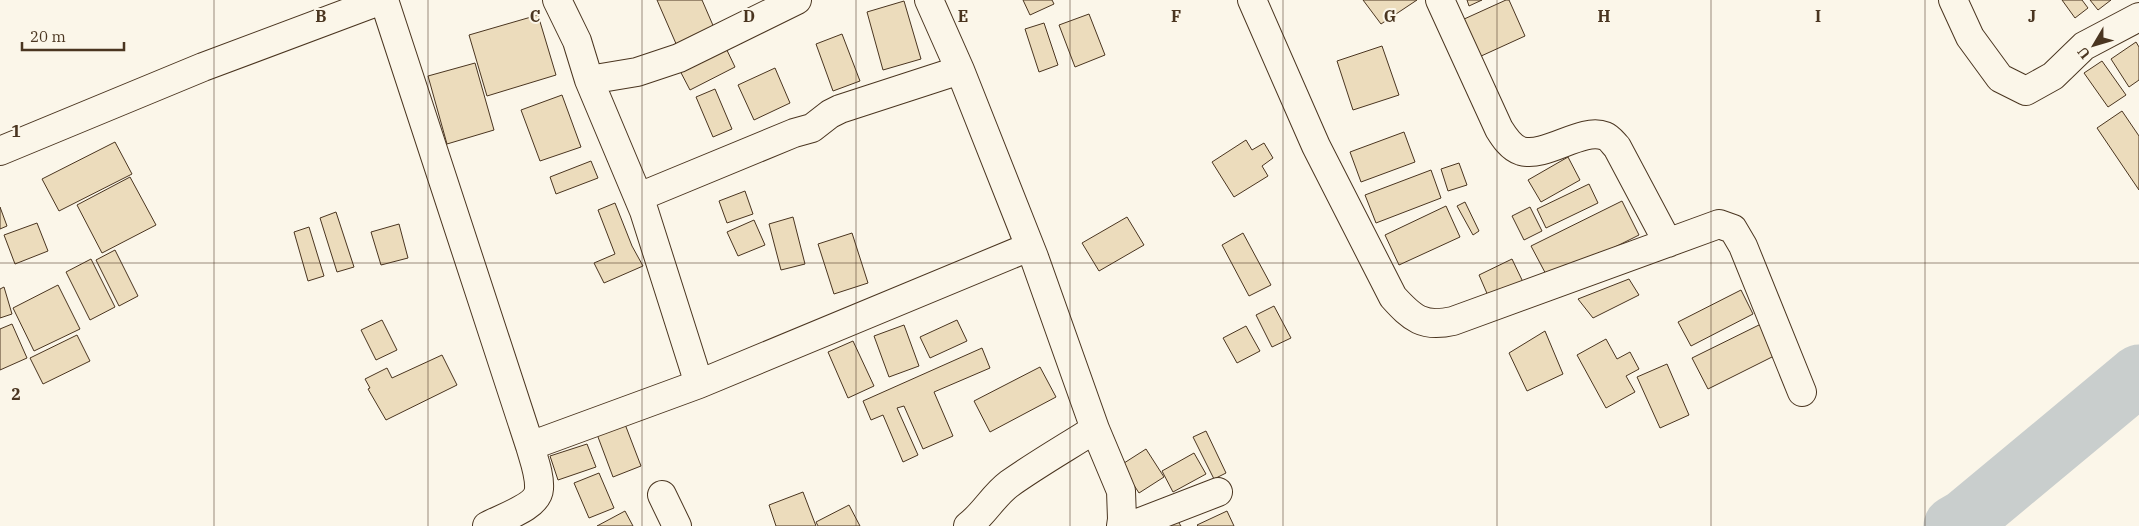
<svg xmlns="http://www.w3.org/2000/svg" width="2139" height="526" font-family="'IBM Plex Serif',serif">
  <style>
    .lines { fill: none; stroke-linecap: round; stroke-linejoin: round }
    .river { stroke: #c9cecd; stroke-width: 61 }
    .building { fill: #ecdcbc; stroke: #4a3520 }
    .street-casing { stroke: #4a3520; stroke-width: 30 }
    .street { stroke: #fbf6e9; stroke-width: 28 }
    .grid { fill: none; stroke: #4a3520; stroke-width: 1; stroke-opacity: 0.55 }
    .grid-label { font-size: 16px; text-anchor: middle; font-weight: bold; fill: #4a3520; stroke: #fbf6e9; stroke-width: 4; stroke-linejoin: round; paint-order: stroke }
  </style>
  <rect width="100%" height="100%" fill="#fbf6e9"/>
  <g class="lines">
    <!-- river -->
    <path class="river" d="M1954,526l12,-7 173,-144"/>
  </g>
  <!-- building -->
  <path class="building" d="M657,0h45l13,30 -38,16z
    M1023,0h29l2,4 -24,11z
    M1363,0h54l-36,24z
    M1467,0h15l-13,6z
    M1506,0h3l16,36 -46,21 -17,-37z
    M2062,0h20l6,8 -13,10z
    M2090,0h21l-13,10z
    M904,1l17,58 -38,11 -16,-58z
    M1089,14l16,41 -30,12 -16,-42z
    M538,15l18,60 -69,21 -18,-61z
    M1044,23l14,42 -19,7 -14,-43z
    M842,34l18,47 -27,10 -17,-47z
    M2136,42l3,5v33l-10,7 -18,-28z
    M724,44l11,23 -45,23 -12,-23z
    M1382,46l17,49 -46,15 -16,-49z
    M2102,61l24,34 -18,12 -24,-34z
    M475,63l19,67 -47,14 -19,-68z
    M775,68l15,35 -36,17 -16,-35z
    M715,89l17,40 -19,8 -17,-40z
    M562,95l19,52 -41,14 -19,-51z
    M2122,111l17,25v54l-42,-62z
    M1404,132l11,30 -54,20 -11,-30z
    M1246,140l6,10 12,-7 9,15 -11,8 6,10 -34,21 -22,-35z
    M115,142l17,32 -73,37 -17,-32z
    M1568,157l12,23 -39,22 -13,-22z
    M591,161l7,17 -42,16 -6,-17z
    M1459,163l8,22 -19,6 -7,-22z
    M1431,170l10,28 -65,25 -11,-28z
    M130,177l26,48 -54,28 -25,-48z
    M1589,184l9,19 -52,25 -9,-19z
    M745,191l8,23 -26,9 -8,-22z
    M1622,201l17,34 -90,45 -18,-34z
    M1465,202l14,29 -6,4 -16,-29z
    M615,203l17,43 11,20 -39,17 -10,-20 21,-9 -17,-44z
    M1446,206l14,31 -61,28 -14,-30z
    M0,207l7,19 -7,3z
    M1530,207l12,24 -18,9 -12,-24z
    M336,212l18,55 -17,5 -17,-54z
    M793,217l12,47 -24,6 -12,-46z
    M1127,217l17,28 -45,26 -17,-28z
    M754,220l11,25 -27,11 -11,-24z
    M37,223l11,28 -33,13 -11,-29z
    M399,224l9,34 -27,7 -10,-33z
    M309,227l15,49 -16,5 -14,-49z
    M852,233l16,50 -34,11 -16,-50z
    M1243,233l28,52 -22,11 -27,-51z
    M115,250l23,46 -19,10 -23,-46z
    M91,259l24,48 -25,13 -24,-48z
    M1512,259l11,23 -34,16 -10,-23z
    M1629,279l10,16 -46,23 -15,-19z
    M58,285l22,44 -46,22 -21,-43z
    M4,287l8,27 -12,4v-29z
    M1741,290l12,24 -62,32 -13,-24z
    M1274,306l17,32 -19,9 -16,-32z
    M382,320l15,30 -21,10 -15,-30z
    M957,320l10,21 -37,17 -10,-21z
    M1763,323l15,31 -70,35 -16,-31z
    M12,324l15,34 -27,12v-41z
    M904,325l15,41 -30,11 -15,-41z
    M1246,326l14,25 -23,12 -14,-25z
    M1545,331l18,43 -36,17 -18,-38z
    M77,335l13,26 -47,23 -13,-26z
    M1606,339l11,20 13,-7 9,17 -13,7 9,16 -29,16 -29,-53z
    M853,341l21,45 -26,12 -20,-46z
    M982,348l8,20 -56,24 19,44 -30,13 -19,-43 -7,2 21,47 -15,7 -20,-47 -12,5 -8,-19z
    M442,355l15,30 -71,35 -18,-31 2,-1 -5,-9 22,-11 5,10z
    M1667,364l22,51 -29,13 -23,-51z
    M1040,367l16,30 -66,35 -16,-31z
    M623,419l18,47 -28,11 -18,-48z
    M1206,431l20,42 -12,6 -21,-42z
    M587,444l9,23 -38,13 -8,-24z
    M1146,449l18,28 -25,16 -18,-28z
    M1194,453l12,21 -33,18 -11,-21z
    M599,473l15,35 -25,10 -15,-35z
    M803,492l13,34h-40l-7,-21z
    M849,505l11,21h-42l-2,-4z
    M625,511l8,15h-36z
    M1227,511l7,15h-36l-1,-1z
    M1177,520l4,6h-14z"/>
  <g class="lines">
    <defs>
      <path id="street" d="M384,0l146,446 169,-62 -55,-173 -55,-131
        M557,0l20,41 12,39 48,-8 42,-14 118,-58
        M929,0l31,70 74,187 61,172 26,62 1,28 -1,7
        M1252,0l64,146 77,151c19,21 30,31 60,24l266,-97 14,5 10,17 59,146
        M1440,0l59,129c5,8 12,19 22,22 26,7 60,-24 84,-15 5,2 8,7 12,11l51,96
        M1953,0l17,37 30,41 26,13 27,-15 31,-30 55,-29
        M0,151l203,-84 179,-67
        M639,197l155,-64 18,-5 18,-14 10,-5 120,-39
        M699,384l330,-137
        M662,495l15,31
        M487,526c14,-8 51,-19 52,-37 1,-14 -5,-29 -9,-43
        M968,526c16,-12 25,-30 41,-42 28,-20 58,-37 86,-55
        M1130,526l88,-34"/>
    </defs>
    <!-- street casing -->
    <use href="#street" class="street-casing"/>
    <!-- street -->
    <use href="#street" class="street"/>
  </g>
  <!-- grid -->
  <path class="grid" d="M214,0v526M428,0v526M642,0v526M856,0v526M1070,0v526M1283,0v526M1497,0v526M1711,0v526M1925,0v526M0,263h2139"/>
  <g class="grid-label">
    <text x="321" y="22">B</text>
    <text x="535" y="22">C</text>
    <text x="749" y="22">D</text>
    <text x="963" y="22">E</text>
    <text x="1176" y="22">F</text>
    <text x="1390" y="22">G</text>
    <text x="1604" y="22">H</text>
    <text x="1818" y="22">I</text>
    <text x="2032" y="22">J</text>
    <text x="16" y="137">1</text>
    <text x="16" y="400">2</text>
  </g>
  <!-- north arrow -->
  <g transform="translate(2094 45) rotate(232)" stroke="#fbf6e9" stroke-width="4" paint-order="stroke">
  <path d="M0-4L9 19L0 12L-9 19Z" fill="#4a3520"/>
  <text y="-8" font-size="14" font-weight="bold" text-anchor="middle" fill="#4a3520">U</text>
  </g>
  <!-- scale -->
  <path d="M22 42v8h102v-8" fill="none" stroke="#4a3520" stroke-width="2.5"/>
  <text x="30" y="42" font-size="15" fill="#4a3520" stroke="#fbf6e9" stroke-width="4" paint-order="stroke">20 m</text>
</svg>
